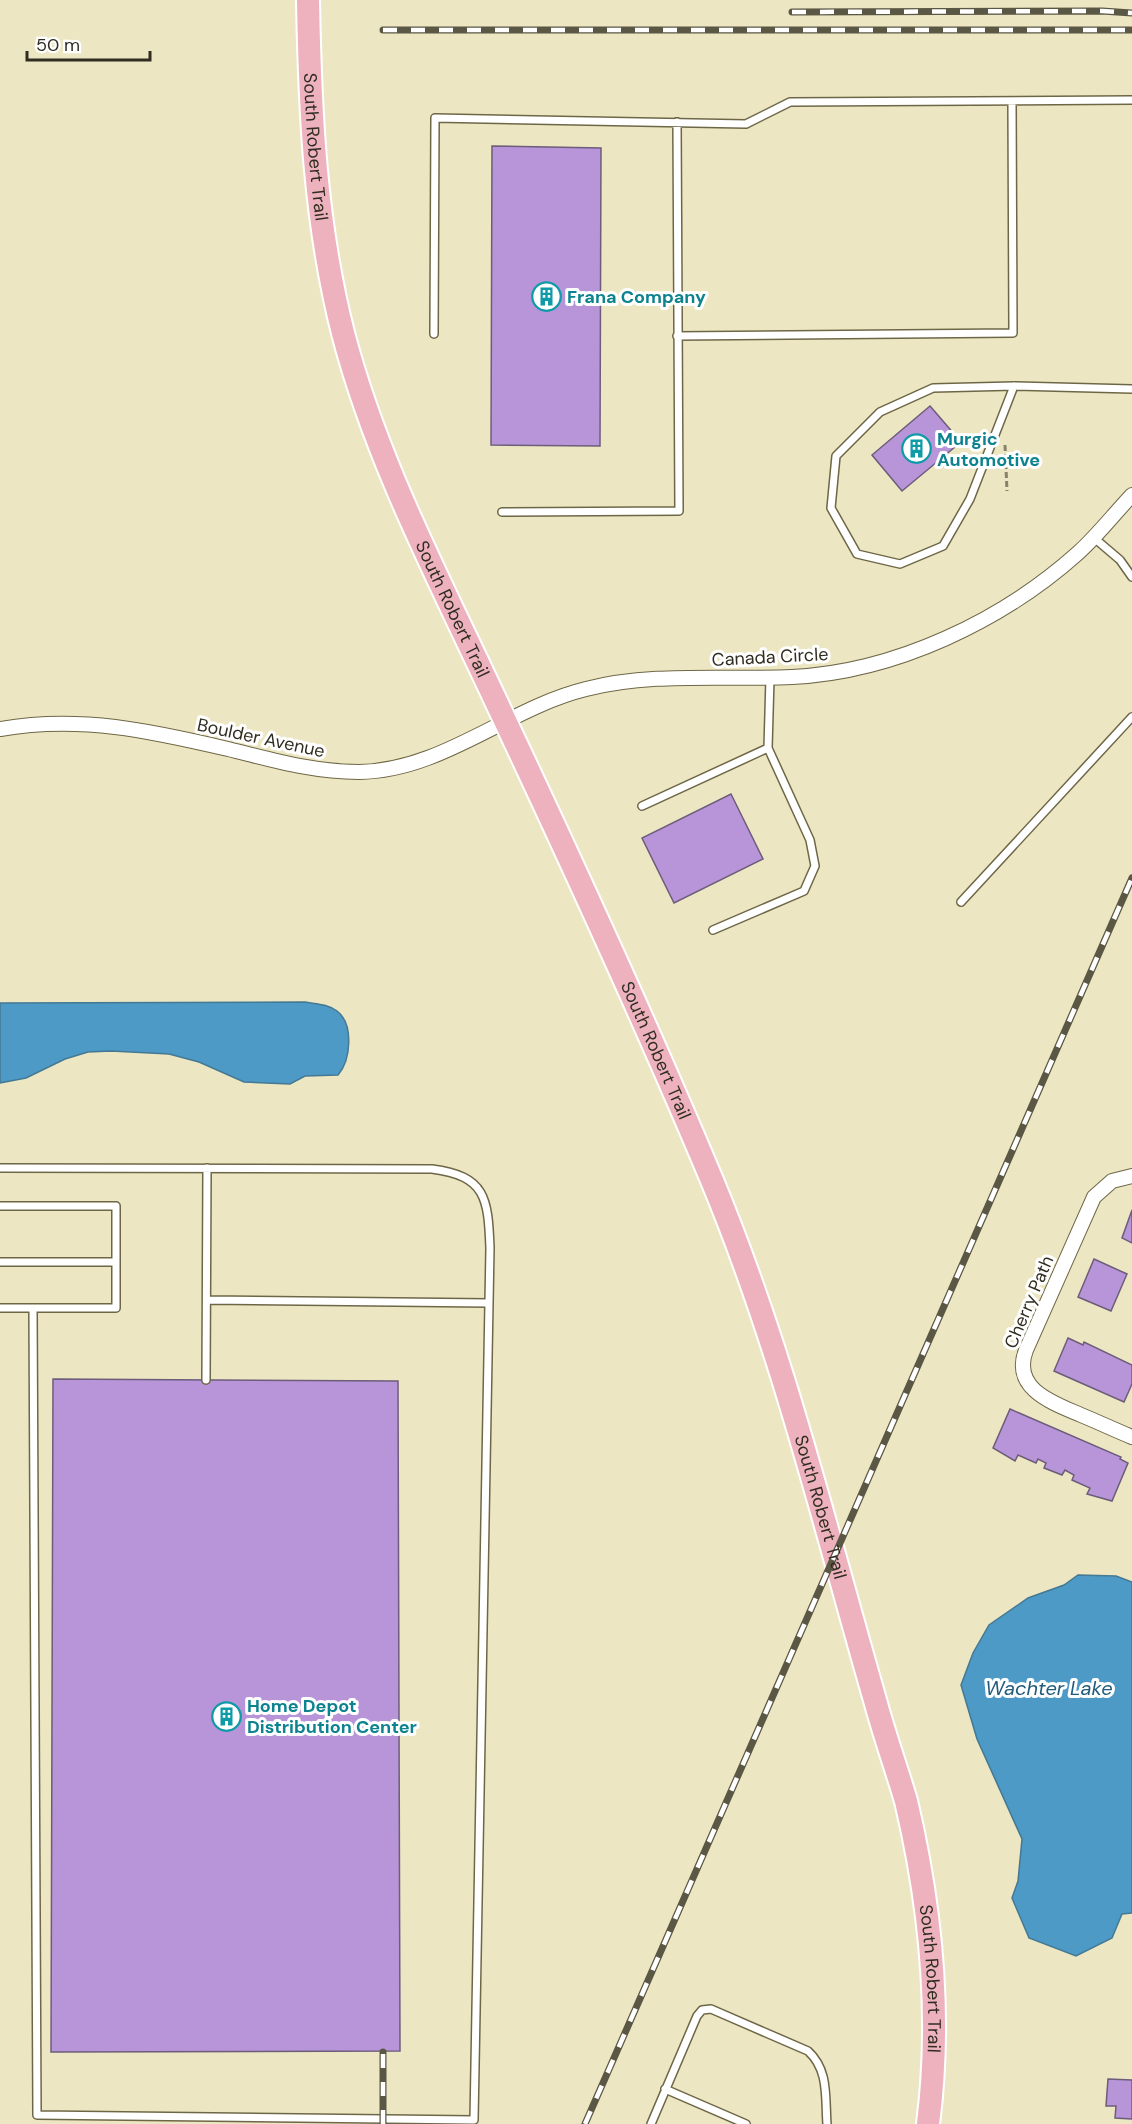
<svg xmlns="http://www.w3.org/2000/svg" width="1132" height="2124" font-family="'DM Sans',sans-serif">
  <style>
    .water { fill: #4d9ac6; stroke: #447994; stroke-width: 1.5 }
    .building { fill: #b795d8; stroke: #6c5d7a; stroke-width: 1.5 }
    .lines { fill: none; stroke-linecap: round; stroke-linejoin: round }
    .lane-casing { stroke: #6e6747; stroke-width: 10 }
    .street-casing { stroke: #6e6747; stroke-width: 16 }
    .primary-casing { stroke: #fff; stroke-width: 26 }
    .path { stroke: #87826b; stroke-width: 3; stroke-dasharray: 6 3; stroke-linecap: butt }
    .lane { stroke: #fff; stroke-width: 7 }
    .street { stroke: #fff; stroke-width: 14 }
    .primary { stroke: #eeb2be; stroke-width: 22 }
    .rail-casing { stroke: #5b5745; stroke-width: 7 }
    .rail { stroke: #fff; stroke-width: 4.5; stroke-dasharray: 14; stroke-linecap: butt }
    .labels { text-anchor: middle; stroke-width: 6; stroke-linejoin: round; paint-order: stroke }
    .street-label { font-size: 18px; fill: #302d20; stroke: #fff }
    .culture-label { font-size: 18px; font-weight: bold; fill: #0d838f; stroke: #fff; text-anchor: start }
    .water-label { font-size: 20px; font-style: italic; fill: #225c7c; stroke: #fff }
  </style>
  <rect width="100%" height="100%" fill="#ede6c2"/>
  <!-- water -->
  <path class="water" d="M305,1002c11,2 23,2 32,9 17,13 14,49 1,64l-33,1 -15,8 -46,-2 -45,-20 -30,-8 -58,-3 -23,1 -23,7 -39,19 -26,5v-80z
    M1078,1575l38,1 16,6v331l-10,1 -10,24 -36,18 -47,-18 -17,-40 6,-17 4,-42 -45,-100 -16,-54 12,-32 16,-28 39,-27 36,-13z"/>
  <!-- building -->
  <path class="building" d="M492,146l109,2 -1,298 -109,-1z
    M930,406l31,36 -59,49 -30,-36z
    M731,794l32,65 -89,44 -32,-65z
    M1132,1210v33l-10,-5z
    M1094,1259l33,15 -16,37 -33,-14z
    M1068,1338l15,7 1,-3 48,23v19l-8,18 -70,-31z
    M53,1379l345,2 2,670 -349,1z
    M1010,1409l111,48 -1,2 8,4 -16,38 -25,-7 3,-6 -18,-8 2,-5 -9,-5 -3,5 -18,-7 2,-5 -8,-4 -2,4 -18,-8 -3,6 -22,-13z
    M1108,2079l24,1v39l-17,-1 1,-12h-10z"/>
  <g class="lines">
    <defs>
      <path id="lane" d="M434,334l1,-216 311,6 44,-22 342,-2
        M677,336l336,-3 -1,-231
        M1014,386l-44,113 -27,47 -43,18 -43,-10 -26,-46 5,-52 44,-44 53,-24 81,-2 118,3
        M502,512l177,-1 -2,-389
        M1093,537l27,23 12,17
        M642,806l126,-58
        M961,902l171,-185
        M713,930l91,-39 11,-25 -5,-26 -42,-92 2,-70
        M0,1168l432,1c54,7 56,29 58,79l-16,872 -437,-5 -4,-807
        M0,1206h116v102h-116
        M0,1262h116
        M207,1300l282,3
        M206,1380l1,-212
        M665,2089l81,35
        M651,2124l46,-108 5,-6 9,-1 97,42c21,19 17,46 19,73"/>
      <path id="street" d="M0,729c80,-14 151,2 228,20 45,11 85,23 131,23 83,-1 149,-64 227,-83 66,-17 138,-9 206,-12 103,-5 210,-56 286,-124 19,-17 36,-39 54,-58
        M1132,1176l-20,5 -18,16 -68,153c-15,39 27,53 55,65 17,7 34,15 51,22"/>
      <g id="primary">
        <path id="s1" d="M308,0c2,113 7,223 35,333 33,127 96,246 151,364 75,159 149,319 217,481 71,170 113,346 164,522 9,34 21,67 31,101 25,106 36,214 22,323"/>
      </g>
    </defs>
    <!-- lane casing -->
    <use href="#lane" class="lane-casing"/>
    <!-- street casing -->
    <use href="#street" class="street-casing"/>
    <!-- primary casing -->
    <use href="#primary" class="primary-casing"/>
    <!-- path -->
    <path class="path" d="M1005,445l2,46"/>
    <!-- lane -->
    <use href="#lane" class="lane"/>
    <!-- street -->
    <use href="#street" class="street"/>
    <!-- primary -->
    <use href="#primary" class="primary"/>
    <defs>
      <path id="rail" d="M792,12l310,-1 30,2
        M383,30h749
        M383,2124v-72
        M585,2124l547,-1246"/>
    </defs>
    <!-- rail casing -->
    <use href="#rail" class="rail-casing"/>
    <!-- rail -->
    <use href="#rail" class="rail"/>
  </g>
  <!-- icons -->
  <defs>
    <symbol id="building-ring" viewBox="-11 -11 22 22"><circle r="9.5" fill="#fff" stroke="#0f9aa8" stroke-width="1.5"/><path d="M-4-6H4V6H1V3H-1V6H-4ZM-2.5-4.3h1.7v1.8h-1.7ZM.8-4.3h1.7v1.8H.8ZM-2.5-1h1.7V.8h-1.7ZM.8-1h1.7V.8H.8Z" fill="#0f9aa8"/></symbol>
  </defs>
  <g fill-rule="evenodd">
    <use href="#building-ring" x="530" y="280" width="33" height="33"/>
    <use href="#building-ring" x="900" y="432" width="33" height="33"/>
    <use href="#building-ring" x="210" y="1700" width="33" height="33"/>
  </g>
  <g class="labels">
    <!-- street labels -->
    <g class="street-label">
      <text dy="6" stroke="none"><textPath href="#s1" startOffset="147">South Robert Trail</textPath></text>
      <text dy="6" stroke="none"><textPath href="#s1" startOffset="633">South Robert Trail</textPath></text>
      <text transform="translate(770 657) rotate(-3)" y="6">Canada Circle</text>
      <text transform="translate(261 738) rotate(12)" y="6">Boulder Avenue</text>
      <text dy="6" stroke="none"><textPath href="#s1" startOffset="1119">South Robert Trail</textPath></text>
      <text transform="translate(1029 1302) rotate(-67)" y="6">Cherry Path</text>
      <text dy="6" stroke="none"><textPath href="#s1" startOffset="1605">South Robert Trail</textPath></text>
      <text dy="6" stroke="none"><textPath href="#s1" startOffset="2091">South Robert Trail</textPath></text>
    </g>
    <!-- culture labels -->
    <g class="culture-label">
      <text x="567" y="303">Frana Company</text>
      <text x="937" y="445">Murgic<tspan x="937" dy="21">Automotive</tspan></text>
      <text x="247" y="1712">Home Depot<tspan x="247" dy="21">Distribution Center</tspan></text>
    </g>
    <!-- water labels -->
    <g class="water-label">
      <text x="1049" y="1695">Wachter Lake</text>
    </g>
  </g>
  <!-- scale -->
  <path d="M27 51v9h123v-9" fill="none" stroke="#302d20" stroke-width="3"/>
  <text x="36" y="51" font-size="18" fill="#302d20" stroke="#ffffff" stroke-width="4.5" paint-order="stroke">50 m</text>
</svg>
